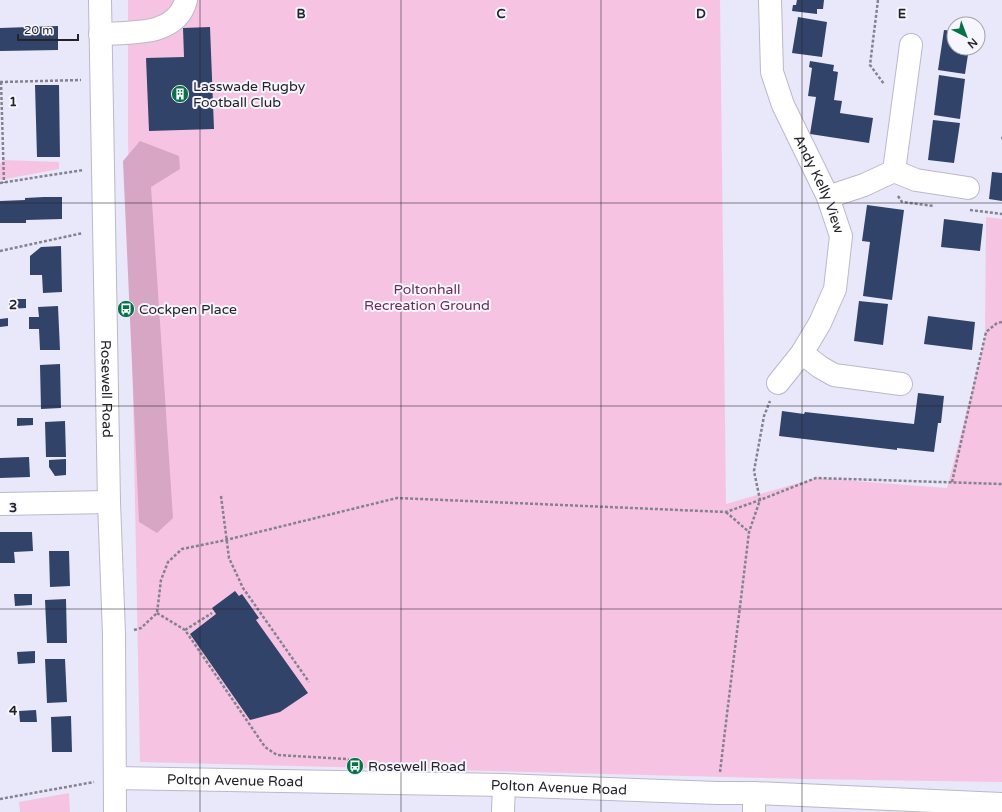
<svg xmlns="http://www.w3.org/2000/svg" width="1002" height="812" font-family="'Varela Round',sans-serif">
  <style>
    .green { fill: #f6c4e2 }
    .forest { fill: #d7a6c4 }
    .building { fill: #314369 }
    .lines { fill: none; stroke-linecap: round; stroke-linejoin: round }
    .minor-casing { stroke: #bab8ca; stroke-width: 24 }
    .major-casing { stroke: #bab8ca; stroke-width: 24 }
    .path { stroke: #83828e; stroke-width: 2.5; stroke-dasharray: 3 2; stroke-linecap: butt }
    .minor { stroke: #fff; stroke-width: 22 }
    .major { stroke: #fff; stroke-width: 22 }
    .grid { fill: none; stroke: #24232a; stroke-width: 1; stroke-opacity: 0.55 }
    .labels { text-anchor: middle; stroke-width: 4; stroke-linejoin: round; paint-order: stroke }
    .poi-label { font-size: 14px; fill: #24232a; stroke: #f7f6fe; text-anchor: start }
    .street-label { font-size: 14px; fill: #24232a; stroke: #f7f6fe }
    .park-label { font-size: 14px; fill: #6a2e56; stroke: #f7f6fe }
    .grid-label { font-size: 13px; text-anchor: middle; font-weight: bold; fill: #24232a; stroke: #f7f6fe; stroke-width: 4; stroke-linejoin: round; paint-order: stroke }
  </style>
  <rect width="100%" height="100%" fill="#e9e7fa"/>
  <!-- green -->
  <path class="green" d="M128,0h592l6,504 90,-26 131,10 38,-148 1,-123 16,2v563l-197,-3 -665,-17 -12,-626z
    M3,160l56,2v7l-59,11v-16z
    M69,793l1,19h-50l-1,-10z"/>
  <!-- forest -->
  <path class="forest" d="M140,141l39,15 1,13 -29,18 22,331 -16,15 -18,-11 -16,-361z"/>
  <!-- building -->
  <path class="building" d="M797,0h27l-1,9h-6v5l-25,-3 1,-6h3z
    M798,17l29,5 -5,35 -30,-4z
    M58,26v24l-58,1v-23z
    M210,27l4,102 -65,2 -3,-73 38,-1 -1,-29z
    M944,30l10,1v17h15l-4,26 -27,-4z
    M810,61l24,4 -1,6 5,1 -4,28 8,1 -2,12 33,5 -4,25 -59,-9 6,-37 -8,-1 4,-28 -3,-1z
    M939,75l26,4 -5,40 -26,-4z
    M35,85h24l1,72h-23z
    M933,120l27,3 -6,40 -26,-3z
    M992,172l10,1v28l-13,-2z
    M44,197h18v22l-36,1v3h-26v-22l25,-1v-2z
    M867,205l37,5 -12,90 -29,-4 7,-54 -8,-1z
    M944,219l39,5 -3,27 -39,-4z
    M61,246l1,46 -19,1 -1,-18h-12v-19l11,-9z
    M9,299h17v9l-17,1z
    M859,301l29,3 -5,41 -29,-4z
    M58,306l2,44h-20l-1,-21h-10v-12h10l-1,-10z
    M928,316l47,6 -3,28 -48,-6z
    M8,318v8l-8,1v-8z
    M60,364l1,44 -20,1 -1,-44z
    M918,393l26,3 -3,27h-3l-4,29 -37,-4v2l-118,-14 3,-25 22,3 1,-2 109,12z
    M17,418h16v7l-16,1z
    M65,421l1,36h-20l-1,-35z
    M29,457l1,20 -30,1v-20z
    M66,459v16l-11,1 -6,-9v-7z
    M0,532h32l1,19 -19,1 1,11h-15z
    M49,551h20l1,35 -20,1z
    M235,591l4,5 3,-2 17,24 -3,2 52,73 -28,19 -30,8 -60,-86 26,-20 -4,-6z
    M14,594h18v11l-17,1z
    M66,599l1,44h-20l-2,-43z
    M35,651v12l-17,1 -1,-12z
    M45,659h20l2,43 -20,1z
    M36,710l1,12h-17l-1,-11z
    M71,716l1,36h-20l-1,-35z"/>
  <g class="lines">
    <defs>
      <g id="minor">
        <path id="s1" d="M770,0l2,72 11,33 45,92 13,39 -6,53 -15,34 -18,30 18,14 14,8 67,9"/>
        <path d="M100,34c30,-2 77,3 86,-34"/>
        <path d="M894,171l17,-126"/>
        <path d="M828,197l36,-12 30,-14 22,9 52,8"/>
        <path d="M778,383l24,-30"/>
        <path d="M0,504l109,-2"/>
        <path id="s2" d="M115,778l389,7 213,8h37l248,11"/>
        <path d="M754,793v19"/>
        <path d="M503,812l1,-27"/>
      </g>
      <g id="major">
        <path id="s3" d="M100,0l9,502 5,132 1,178"/>
      </g>
    </defs>
    <!-- minor casing -->
    <use href="#minor" class="minor-casing"/>
    <!-- major casing -->
    <use href="#major" class="major-casing"/>
    <!-- path -->
    <path class="path" d="M878,0l-8,65 14,19
      M0,82l81,-2
      M1,82l3,101
      M1001,138h1
      M0,183l83,-13
      M898,196l4,6 32,4
      M970,210l32,4
      M0,251l83,-18
      M952,482l34,-150 11,-9 5,-1
      M221,496l8,62 14,30 66,94
      M726,512l23,20
      M157,613l28,17 80,117 12,8 70,4 2,1
      M134,630l7,-2 16,-15 4,-33 7,-18 14,-13 44,-9 171,-42 329,14 34,-12 56,-22 186,6
      M185,630l27,-17
      M720,772l29,-240 11,-32 -6,-29 10,-55 6,-15
      M0,799l94,-17"/>
    <!-- minor -->
    <use href="#minor" class="minor"/>
    <!-- major -->
    <use href="#major" class="major"/>
  </g>
  <!-- grid -->
  <path class="grid" d="M200,0v812M401,0v812M601,0v812M802,0v812M0,203h1002M0,406h1002M0,609h1002"/>
  <!-- icons -->
  <defs>
    <symbol id="building-disc" viewBox="-11 -11 22 22"><circle r="9.5" fill="#077148" stroke="#f7f6fe"/><path d="M-4-6H4V6H1V3H-1V6H-4ZM-2.5-4.3h1.7v1.8h-1.7ZM.8-4.3h1.7v1.8H.8ZM-2.5-1h1.7V.8h-1.7ZM.8-1h1.7V.8H.8Z" fill="#fff"/></symbol>
    <symbol id="bus-disc" viewBox="-11 -11 22 22"><circle r="9.5" fill="#077148" stroke="#f7f6fe"/><path d="M-5-6H5V4H4V6H2V4H-2V6H-4V4H-5ZM-3.5-4V0h7V-4ZM-3.5 1.2v1.5H-2V1.2ZM2 1.2v1.5H3.5V1.2Z" fill="#fff"/></symbol>
  </defs>
  <g fill-rule="evenodd">
    <use href="#building-disc" x="170" y="84" width="20" height="20"/>
    <use href="#bus-disc" x="116" y="299" width="20" height="20"/>
    <use href="#bus-disc" x="345" y="756" width="20" height="20"/>
  </g>
  <g class="labels">
    <!-- poi labels -->
    <g class="poi-label">
      <text x="193" y="91">Lasswade Rugby<tspan x="193" dy="16">Football Club</tspan></text>
      <text x="139" y="314">Cockpen Place</text>
      <text x="368" y="771">Rosewell Road</text>
    </g>
    <!-- street labels -->
    <g class="street-label">
      <text dy="5" stroke="none"><textPath href="#s1" startOffset="194">Andy Kelly View</textPath></text>
      <text dy="5" stroke="none"><textPath href="#s3" startOffset="389">Rosewell Road</textPath></text>
      <text dy="5" stroke="none"><textPath href="#s2" startOffset="120">Polton Avenue Road</textPath></text>
      <text dy="5" stroke="none"><textPath href="#s2" startOffset="444">Polton Avenue Road</textPath></text>
    </g>
    <!-- park labels -->
    <g class="park-label">
      <text x="427" y="294">Poltonhall<tspan x="427" dy="16">Recreation Ground</tspan></text>
    </g>
  </g>
  <g class="grid-label">
    <text x="301" y="18">B</text>
    <text x="501" y="18">C</text>
    <text x="701" y="18">D</text>
    <text x="902" y="18">E</text>
    <text x="13" y="106">1</text>
    <text x="13" y="309">2</text>
    <text x="13" y="512">3</text>
    <text x="13" y="715">4</text>
  </g>
  <!-- north arrow -->
  <g transform="translate(966 36) rotate(138)"><circle r="19" fill="#f7f6fe" stroke="#a3a2a9"/>
  <path d="M0-3L7 15L0 10L-7 15Z" fill="#077148"/>
  <text y="-6" font-size="11" font-weight="bold" text-anchor="middle" fill="#24232a">N</text>
  </g>
  <!-- scale -->
  <path d="M18 34v6h60v-6" fill="none" stroke="#24232a" stroke-width="2"/>
  <text x="24" y="34" font-size="12" fill="#24232a" stroke="#f7f6fe" stroke-width="3" paint-order="stroke">20 m</text>
</svg>
